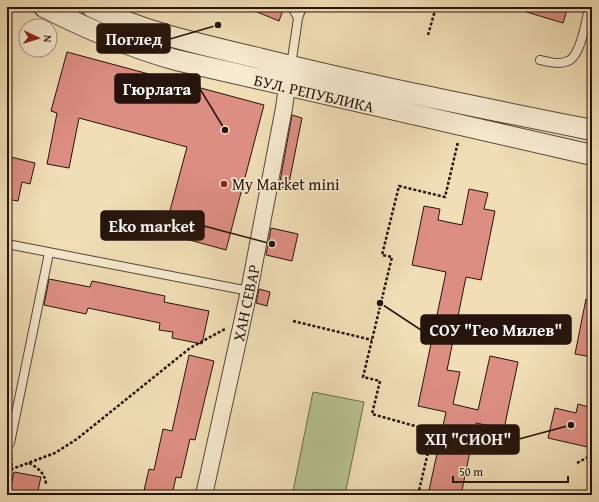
<svg xmlns="http://www.w3.org/2000/svg" width="599" height="502" font-family="'Gentium Book Plus',serif">
  <style>
    .green { fill: #b6c291; stroke: #6e6b4e }
    .building { fill: #dd8e83; stroke: #26140c }
    .lines { fill: none; stroke-linecap: round; stroke-linejoin: round }
    .service-casing { stroke: #594636; stroke-width: 10 }
    .minor-casing { stroke: #594636; stroke-width: 18 }
    .tertiary-casing { stroke: #594636; stroke-width: 22 }
    .path { stroke: #26140c; stroke-width: 2.5; stroke-dasharray: 3 2; stroke-linecap: butt }
    .service { stroke: #f6ead0; stroke-width: 8 }
    .minor { stroke: #f6ead0; stroke-width: 16 }
    .tertiary { stroke: #f6ead0; stroke-width: 20 }
    .poi-dot { fill: #8f2418; stroke: #f6ead0; stroke-width: 1.5 }
    .labels { text-anchor: middle; stroke-width: 3.5; stroke-linejoin: round; paint-order: stroke }
    .street-label { font-size: 16px; fill: #26140c; stroke: #f6ead0 }
    .poi-label { font-size: 16px; fill: #26140c; stroke: #f6ead0; text-anchor: start }
    .leader { fill: none; stroke: #26140c; stroke-width: 1.5 }
    .callout-dot { fill: #26140c; stroke: #f6ead0; stroke-width: 1.5 }
    .callout { fill: #26140c; stroke: #26140c; stroke-width: 1.5 }
    .callout-label { font-size: 17px; text-anchor: middle; font-weight: bold; fill: #fff }
  </style>
  <rect width="100%" height="100%" fill="#f1deb6"/>
  <filter id="stains"><feTurbulence type="fractalNoise" baseFrequency=".005" numOctaves="4"/><feColorMatrix values="0 0 0 0 .2 0 0 0 0 .09 0 0 0 0 .02 0 0 0 .5 -.17"/></filter>
  <radialGradient id="worn" r=".72"><stop offset=".6" stop-color="#630" stop-opacity="0"/><stop offset="1" stop-color="#630" stop-opacity=".3"/></radialGradient>
  <!-- green -->
  <path class="green" d="M313,392l51,10 -19,93h-34l-18,-4z"/>
  <!-- building -->
  <path class="building" d="M245,7h39l-5,14z
    M520,7h48l-5,16 -43,-13z
    M67,52l197,53 -38,145 -62,-17 23,-86 -108,-29 -10,50 -22,-4 10,-51 -6,-2z
    M292,115l10,3 -14,70 -9,-1z
    M7,156l28,7 -5,21 -8,-2 -4,19 -11,-2z
    M469,189l19,4 -4,16 11,2 -14,69 -15,-3 -19,93 13,2 -7,32 25,6 12,-54 28,6 -14,67 -28,-6 -15,72h-33l18,-83 -28,-6 28,-134 -34,-7 12,-59 16,3 -2,11 24,5z
    M271,228l27,6 -6,27 -26,-6z
    M49,279l41,8 2,-6 73,15 -1,6 45,9 -7,33 -30,-6 1,-6 -14,-2 1,-7 -72,-15 -2,6 -42,-9z
    M259,289l11,3 -3,14 -11,-3z
    M586,299l6,1v57l-17,-3z
    M189,355l25,6 -19,79 -5,-1 -9,39 -5,-1 -4,18h-29l6,-26 5,1 9,-41 9,2z
    M578,404l14,4v40l-44,-10 7,-30 21,5z
    M14,472l27,5 -4,18h-28z"/>
  <g class="lines">
    <defs>
      <path id="service" d="M292,7l6,11
        M540,60c9,2 19,5 28,1 13,-5 18,-40 21,-54
        M291,66l7,-48 4,-11
        M7,244l242,47
        M10,443l39,-190
        M46,495h2"/>
      <path id="minor" d="M204,495l45,-204 35,-183 5,-35"/>
      <path id="tertiary" d="M44,7c43,22 86,40 132,53l416,95
        M92,7c53,26 112,38 170,52 109,27 220,49 330,71"/>
    </defs>
    <!-- service casing -->
    <use href="#service" class="service-casing"/>
    <!-- minor casing -->
    <use href="#minor" class="minor-casing"/>
    <!-- tertiary casing -->
    <use href="#tertiary" class="tertiary-casing"/>
    <!-- path -->
    <path class="path" d="M428,35l8,-28
      M293,321l79,19
      M11,453l1,16
      M29,463c9,5 16,10 17,21
      M577,463l15,-8
      M7,473l5,-4 43,-16 22,-14 113,-91 35,-19
      M418,495l15,-64 -61,-17 8,-33 -17,-4 29,-120 -10,-2 17,-69 46,11 13,-55"/>
    <!-- service -->
    <use href="#service" class="service"/>
    <!-- minor -->
    <use href="#minor" class="minor"/>
    <!-- tertiary -->
    <use href="#tertiary" class="tertiary"/>
  </g>
  <!-- markers -->
  <circle class="poi-dot" cx="224" cy="184" r="4"/>
  <g class="labels">
    <!-- street labels -->
    <g class="street-label">
      <text transform="translate(314 93) rotate(13)" y="6">БУЛ. РЕПУБЛИКА</text>
      <text transform="translate(246 303) rotate(-78)" y="6">ХАН СЕВАР</text>
    </g>
    <!-- poi labels -->
    <g class="poi-label">
      <text x="232" y="190">My Market mini</text>
    </g>
  </g>
  <!-- callouts -->
  <path class="leader" d="M218 25L170 39M225 130L200 89M272 244L204 226M380 303L421 330M571 425L519 439"/>
  <g class="callout-dot">
    <circle cx="218" cy="25" r="4"/>
    <circle cx="225" cy="130" r="4"/>
    <circle cx="272" cy="244" r="4"/>
    <circle cx="380" cy="303" r="4"/>
    <circle cx="571" cy="425" r="4"/>
  </g>
  <g class="callout">
    <rect x="97" y="24" width="73" height="29" rx="4"/>
    <rect x="115" y="74" width="85" height="29" rx="4"/>
    <rect x="101" y="211" width="103" height="29" rx="4"/>
    <rect x="421" y="315" width="150" height="29" rx="4"/>
    <rect x="417" y="425" width="102" height="29" rx="4"/>
  </g>
  <g class="callout-label">
    <text x="134" y="45">Поглед</text>
    <text x="157" y="95">Гюрлата</text>
    <text x="152" y="232">Eko market</text>
    <text x="496" y="336">СОУ "Гео Милев"</text>
    <text x="468" y="445">ХЦ "СИОН"</text>
  </g>
  <!-- margin -->
  <rect width="599" height="502" fill="none" stroke="#f1deb6" stroke-width="24"/>
  <rect x="8" y="8" width="583" height="486" fill="none" stroke="#26140c" stroke-width="2"/>
  <rect x="12" y="12" width="575" height="478" fill="none" stroke="#26140c"/>
  <!-- north arrow -->
  <g transform="translate(38 38) rotate(94)"><circle r="19" fill="#f6ead0" stroke="#a39482"/>
  <path d="M0-3L7 15L0 10L-7 15Z" fill="#8f2418"/>
  <text y="-6" font-size="11" font-weight="bold" text-anchor="middle" fill="#26140c">N</text>
  </g>
  <!-- scale -->
  <path d="M453 476v6h115v-6" fill="none" stroke="#26140c" stroke-width="2"/>
  <text x="459" y="476" font-size="12" fill="#26140c" stroke="#f6ead0" stroke-width="3" paint-order="stroke">50 m</text>
  <rect width="100%" height="100%" filter="url(#stains)"/>
  <rect width="100%" height="100%" fill="url(#worn)"/>
</svg>
